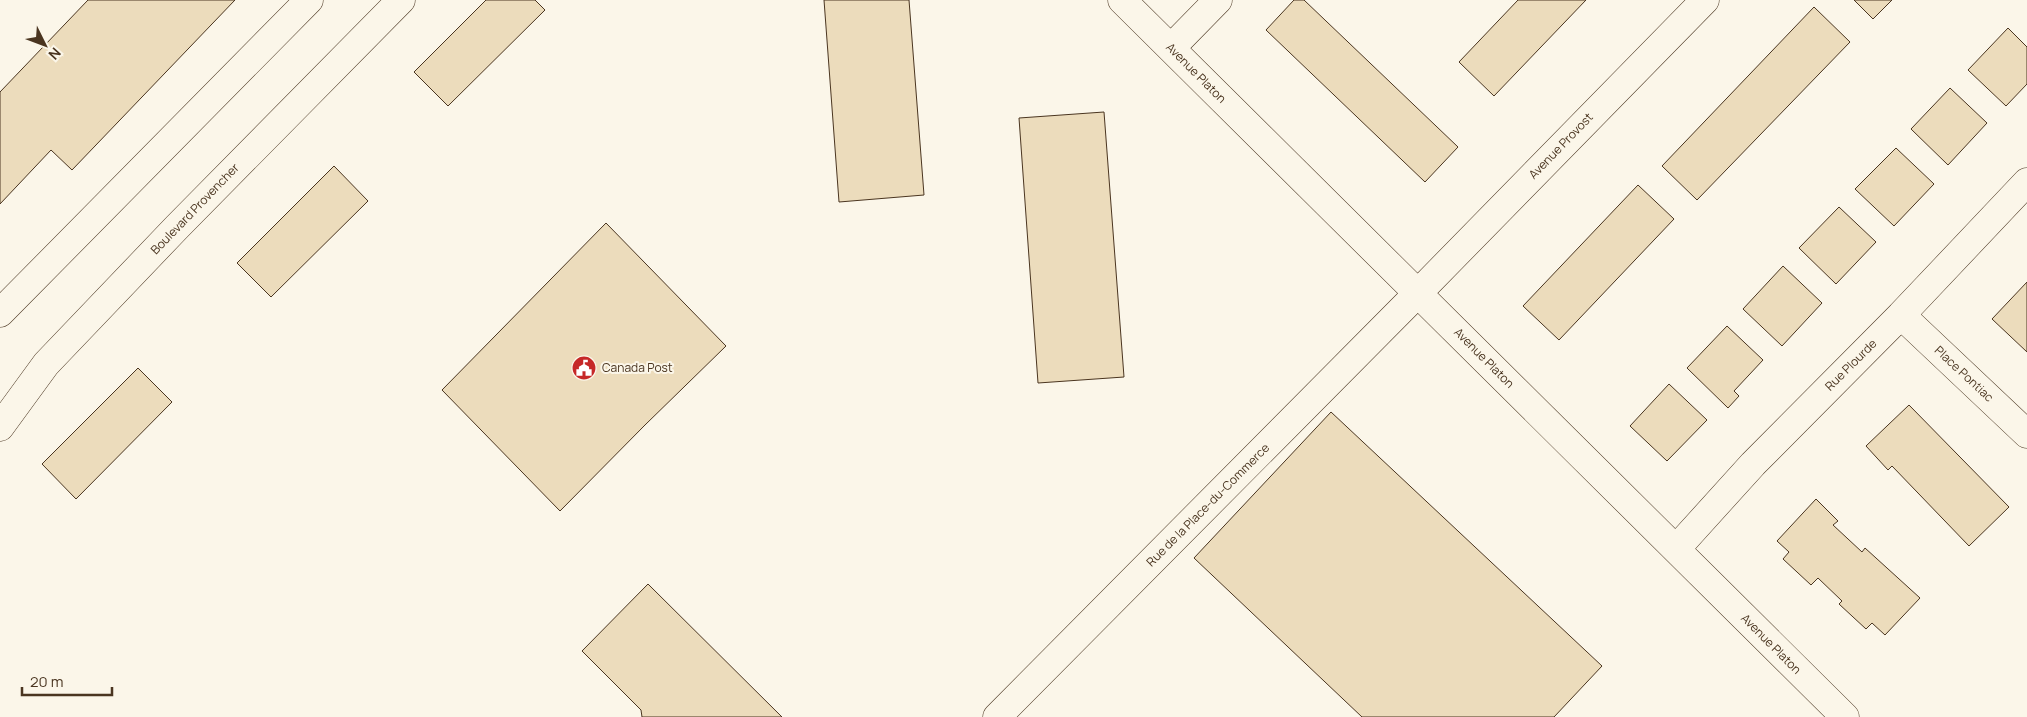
<svg xmlns="http://www.w3.org/2000/svg" width="2027" height="717" font-family="Manrope,sans-serif">
  <style>
    .building { fill: #ecdcbc; stroke: #4a3520 }
    .lines { fill: none; stroke-linecap: round; stroke-linejoin: round }
    .minor-casing { stroke: #4a3520; stroke-width: 29 }
    .minor { stroke: #fbf6e9; stroke-width: 28 }
    .labels { text-anchor: middle; stroke-width: 4; stroke-linejoin: round; paint-order: stroke }
    .street-label { font-size: 12px; fill: #4a3520; stroke: #fbf6e9 }
    .poi-label { font-size: 12px; fill: #4a3520; stroke: #fbf6e9; text-anchor: start }
  </style>
  <rect width="100%" height="100%" fill="#fbf6e9"/>
  <!-- building -->
  <path class="building" d="M88,0h147l-163,170 -21,-20 -51,54v-112z
    M486,0h49l10,10 -97,96 -34,-34z
    M824,0h85l15,195 -85,7z
    M1294,0h10l154,147 -33,35 -159,-152z
    M1518,0h68l-92,96 -35,-34z
    M1854,0h38l-19,19z
    M1814,7l36,35 -153,158 -35,-34z
    M2008,28l19,19v37l-21,22 -38,-36z
    M1950,88l37,35 -39,42 -37,-36z
    M1104,112l20,265 -86,6 -19,-265z
    M1896,148l38,36 -40,42 -39,-37z
    M334,166l34,35 -97,96 -34,-34z
    M1638,185l36,34 -115,121 -36,-34z
    M1839,207l37,35 -40,42 -37,-36z
    M606,223l120,123 -81,79 -85,86 -118,-121z
    M1783,266l39,37 -40,43 -39,-37z
    M2027,282v70l-35,-33z
    M1727,326l36,34 -29,31 5,5 -11,12 -41,-40z
    M138,368l34,34 -96,97 -34,-35z
    M1669,384l38,36 -40,41 -37,-35z
    M1909,405l100,102 -40,39 -77,-80 -4,4 -22,-24z
    M1331,412l271,254 -48,51h-192l-168,-159z
    M1816,499l22,22 -5,4 29,27 3,-4 55,50 -35,37 -13,-12 -6,6 -27,-25 3,-3 -24,-23 -7,7 -28,-26 6,-7 -12,-11z
    M648,584l134,133h-140l-1,-7 -59,-59z"/>
  <g class="lines">
    <defs>
      <path id="minor" d="M1122,0l723,717
        M1171,48l47,-48
        M0,313l309,-313
        M1901,315l126,119
        M0,427l46,-63 131,-137 224,-227
        M1676,549l77,-85 148,-149 126,-133
        M997,717l421,-424 287,-293"/>
    </defs>
    <!-- minor casing -->
    <use href="#minor" class="minor-casing"/>
    <!-- minor -->
    <use href="#minor" class="minor"/>
  </g>
  <!-- icons -->
  <defs>
    <symbol id="civic-disc" viewBox="-11 -11 22 22"><circle r="9.5" fill="#c62828" stroke="#fbf6e9"/><path d="M-.6-6.5H3V-4.5H.6V-3L4-1V1h2V6H-6V1h2V-1L-.6-3ZM-1.2 2.5V6h2.4V2.5Z" fill="#fff"/></symbol>
  </defs>
  <g fill-rule="evenodd">
    <use href="#civic-disc" x="570" y="354" width="28" height="28"/>
  </g>
  <g class="labels">
    <!-- street labels -->
    <g class="street-label">
      <text transform="translate(1196 73) rotate(45)" y="4">Avenue Platon</text>
      <text transform="translate(1561 146) rotate(-46)" y="4">Avenue Provost</text>
      <text transform="translate(195 209) rotate(-46)" y="4">Boulevard Provencher</text>
      <text transform="translate(1484 358) rotate(45)" y="4">Avenue Platon</text>
      <text transform="translate(1851 365) rotate(-45)" y="4">Rue Plourde</text>
      <text transform="translate(1964 374) rotate(43)" y="4">Place Pontiac</text>
      <text transform="translate(1208 505) rotate(-45)" y="4">Rue de la Place-du-Commerce</text>
      <text transform="translate(1771 644) rotate(45)" y="4">Avenue Platon</text>
    </g>
    <!-- poi labels -->
    <g class="poi-label">
      <text x="602" y="372">Canada Post</text>
    </g>
  </g>
  <!-- north arrow -->
  <g transform="translate(45 45) rotate(132)" stroke="#fbf6e9" stroke-width="4" paint-order="stroke">
  <path d="M0-4L9 19L0 12L-9 19Z" fill="#4a3520"/>
  <text y="-8" font-size="14" font-weight="bold" text-anchor="middle" fill="#4a3520">N</text>
  </g>
  <!-- scale -->
  <path d="M22 687v8h90v-8" fill="none" stroke="#4a3520" stroke-width="2.5"/>
  <text x="30" y="687" font-size="15" fill="#4a3520" stroke="#fbf6e9" stroke-width="4" paint-order="stroke">20 m</text>
</svg>
